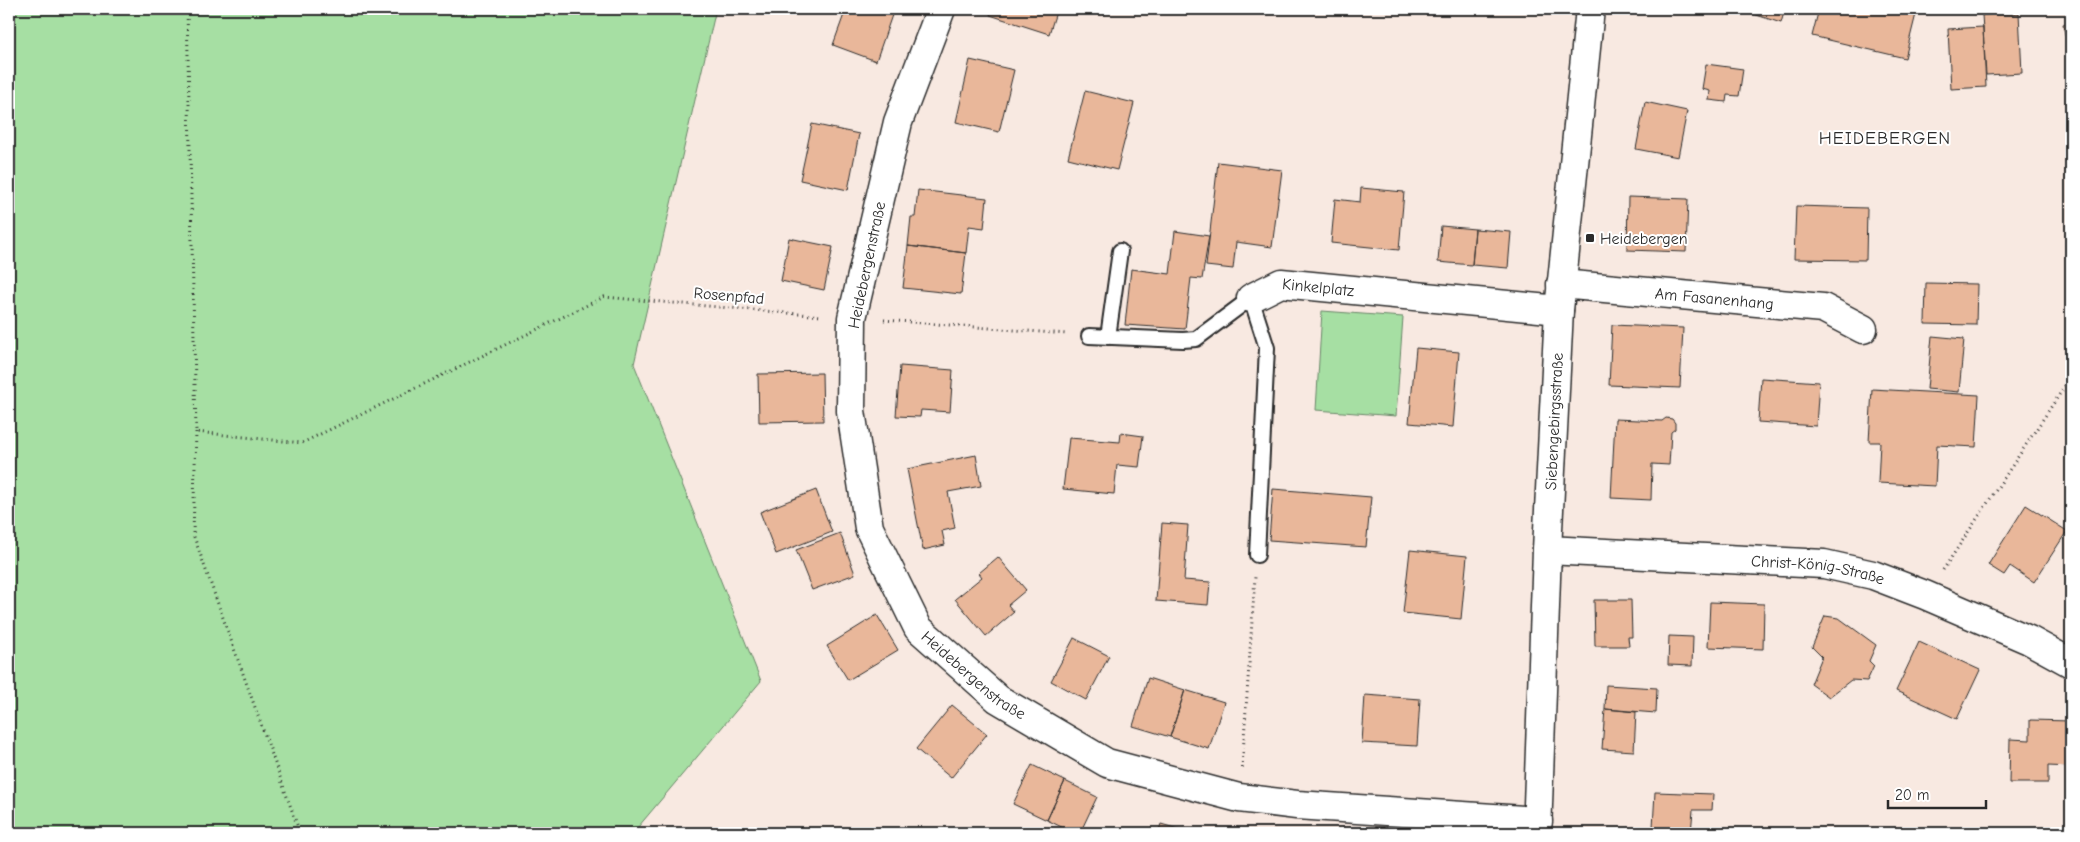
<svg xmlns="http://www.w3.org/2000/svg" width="2080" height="842" font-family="'Comic Neue',sans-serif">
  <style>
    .green { fill: #a6dfa3; stroke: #688567 }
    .building { fill: #e9b79a; stroke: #2b2b2b }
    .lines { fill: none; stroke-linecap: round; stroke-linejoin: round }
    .lane-casing { stroke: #2b2b2b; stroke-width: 18 }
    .street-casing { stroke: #2b2b2b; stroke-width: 31 }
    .path { stroke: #2b2b2b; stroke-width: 3; stroke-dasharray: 1 4; stroke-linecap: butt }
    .lane { stroke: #fff; stroke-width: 14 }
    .street { stroke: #fff; stroke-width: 28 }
    .poi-dot { fill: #2b2b2b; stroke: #fff; stroke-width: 2 }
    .labels { text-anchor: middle; stroke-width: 4; stroke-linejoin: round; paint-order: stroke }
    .poi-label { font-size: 16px; fill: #2b2b2b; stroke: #fff; text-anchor: start }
    .street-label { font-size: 16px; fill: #2b2b2b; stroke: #fff }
    .neighbourhood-label { font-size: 18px; letter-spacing: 1px; fill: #2b2b2b; stroke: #fff }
  </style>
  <rect width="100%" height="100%" fill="#f8e9e1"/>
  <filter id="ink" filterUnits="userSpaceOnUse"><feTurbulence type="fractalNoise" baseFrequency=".02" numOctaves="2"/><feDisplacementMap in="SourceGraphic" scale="10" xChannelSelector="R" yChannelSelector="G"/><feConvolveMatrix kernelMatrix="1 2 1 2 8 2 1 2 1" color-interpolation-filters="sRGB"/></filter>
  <g filter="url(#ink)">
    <!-- green -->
    <path class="green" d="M9,9h707l-82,355 127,317 -128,152h-624z
      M1322,311l81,6 -7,99 -80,-6z"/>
    <!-- building -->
    <path class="building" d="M846,9h28l18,6 -16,46 -43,-16z
      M992,9h65l-8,25 -59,-19z
      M1738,9h47l-4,14z
      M1819,9h91l7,1 -12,48 -93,-22z
      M2019,13l3,60 -36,2 -4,-60z
      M2071,22v42l-8,-40z
      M1983,27l3,60 -35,2 -3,-60z
      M970,60l44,10 -15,62 -43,-10z
      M1706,64l37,5 -4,27 -12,-1 -1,7 -17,-2 1,-9 -8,-2z
      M1085,91l49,12 -17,67 -49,-12z
      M1645,102l42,9 -9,46 -42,-8z
      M812,124l47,10 -11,56 -48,-10z
      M1218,162l64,8 -10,77 -36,-5 -3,27 -27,-3z
      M1361,188l43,4 -5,58 -68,-7 4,-44 25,3z
      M918,190l69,8 -3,30 -15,-2 -3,27 -58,-7 3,-29h4z
      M1628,197l60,2 -2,53 -59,-2z
      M1796,206l71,2 -1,52 -72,-1z
      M1441,226l34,3 -3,36 -34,-3z
      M1475,229l36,3 -3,36 -36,-3z
      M1175,231l34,5 -7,43 -11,-1 -6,51 -60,-4 6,-56 39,5z
      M789,238l44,9 -9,43 -43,-9z
      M908,246l58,7 -5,41 -58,-6z
      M1926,283l51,1 -1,41 -51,-1z
      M1612,325l71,3 -3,60 -71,-3z
      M1932,336l32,3 -5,53 -32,-3z
      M1416,348l43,4 -6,75 -44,-4z
      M900,366l53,4 -3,42 -29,-2 -1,7 -24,-1z
      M822,373l1,48 -64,1 -1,-48z
      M1761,378l58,4 -3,44 -58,-4z
      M1872,389l107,6 -3,52 -39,-2 -2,41 -57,-3 2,-41h-11z
      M1666,418l6,1 3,4v6l-4,3 -2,33 -17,-1 -1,36 -40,-2 4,-79 47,2z
      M1121,433l22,3 -4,31 -22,-2 -3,29 -51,-5 6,-51 51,4z
      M976,455l5,31 -33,6 7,36 -13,3 3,14 -22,5 -16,-81z
      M1273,489l98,8 -5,50 -97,-7z
      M816,490l16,42 -56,22 -16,-42z
      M2026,505l41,26 -33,51 -24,-16 -6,9 -16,-10z
      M1162,523l26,2 -4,55 26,2 -2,23 -52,-4z
      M840,533l15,41 -43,16 -16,-40z
      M1410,550l57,6 -6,63 -58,-6z
      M998,557l28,33 -18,15 6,7 -28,24 -31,-37 27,-22 -3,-4z
      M1594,600h37l1,37h-4l1,9h-34z
      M1710,602l54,2 -1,45 -55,-2z
      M877,615l21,35 -50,30 -21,-34z
      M1825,616l14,2 37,27 -7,16 5,5 -7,15 -16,-1 -22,17 -18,-13 11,-27 -10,-10z
      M1669,636l24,1 -1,29 -24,-1z
      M1074,638l35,18 -23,44 -35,-19z
      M1919,642l61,28 -23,49 -61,-28z
      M1148,678l37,12 -15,47 -37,-11z
      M1606,685l51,3 -1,25 -51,-4z
      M1185,690l39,12 -15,47 -39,-12z
      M1365,695l55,4 -3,47 -55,-3z
      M952,705l35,29 -36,44 -35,-29z
      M1605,709l31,3 -2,39 -32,-2z
      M2030,720l41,1v46l-23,-1v17h-39l1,-44 20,1z
      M1032,765l33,16 -18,39 -34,-16z
      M1065,781l32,16 -17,36h-6l-27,-13z
      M1655,792l58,2 -1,16h-19l-2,23h-47v-6h9z
      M1161,824l31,9h-34z"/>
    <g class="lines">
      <defs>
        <path id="lane" d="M1089,336l94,4 13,-1 55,-41 16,50 -10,207
          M1108,337l12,-86"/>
        <g id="street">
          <path id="s1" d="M941,9l-43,113 -46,196 -1,93 18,117 49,100 80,71 109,64 132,35 58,7 241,16"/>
          <path id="s2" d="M1561,284l262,24 40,21"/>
          <path id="s3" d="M1251,298l30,-15 278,27"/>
          <path id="s4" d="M1547,550l277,14 49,11 52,20 104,45 42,23"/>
          <path id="s5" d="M1537,833l10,-283 12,-240 31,-301"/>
        </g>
      </defs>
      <!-- lane casing -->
      <use href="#lane" class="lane-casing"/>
      <!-- street casing -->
      <use href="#street" class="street-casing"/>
      <!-- path -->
      <path class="path" d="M187,9l9,423 106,11 302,-146 218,19
        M884,320l183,14
        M196,432l-3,102 107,299
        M1943,570l128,-193
        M1242,768l13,-191"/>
      <!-- lane -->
      <use href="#lane" class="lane"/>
      <!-- street -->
      <use href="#street" class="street"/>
    </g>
  </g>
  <!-- markers -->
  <rect class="poi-dot" x="1585" y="233" width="10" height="10" rx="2.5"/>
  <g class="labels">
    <!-- poi labels -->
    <g class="poi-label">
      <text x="1600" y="244">Heidebergen</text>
    </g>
    <!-- street labels -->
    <g class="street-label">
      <text transform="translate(866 265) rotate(-78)" y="6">Heidebergenstraße</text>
      <text dy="6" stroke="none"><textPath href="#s3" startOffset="71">Kinkelplatz</textPath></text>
      <text transform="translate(729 295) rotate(5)" y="6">Rosenpfad</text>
      <text dy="6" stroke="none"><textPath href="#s2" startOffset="154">Am Fasanenhang</textPath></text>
      <text dy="6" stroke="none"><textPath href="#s5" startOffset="412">Siebengebirgsstraße</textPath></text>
      <text dy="6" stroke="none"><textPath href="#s4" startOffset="272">Christ-König-Straße</textPath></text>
      <text dy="6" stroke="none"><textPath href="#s1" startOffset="718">Heidebergenstraße</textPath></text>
    </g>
    <!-- neighbourhood labels -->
    <g class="neighbourhood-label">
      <text x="1885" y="144">HEIDEBERGEN</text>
    </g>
  </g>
  <!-- margin -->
  <rect width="2080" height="842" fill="none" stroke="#fff" stroke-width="30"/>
  <rect x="15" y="15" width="2050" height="812" fill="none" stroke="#2b2b2b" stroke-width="2" filter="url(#ink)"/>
  <!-- scale -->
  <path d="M1888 800v8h98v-8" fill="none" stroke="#2b2b2b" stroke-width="2.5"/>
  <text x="1895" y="800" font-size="15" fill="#2b2b2b" stroke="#ffffff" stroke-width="4" paint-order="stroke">20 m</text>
</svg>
